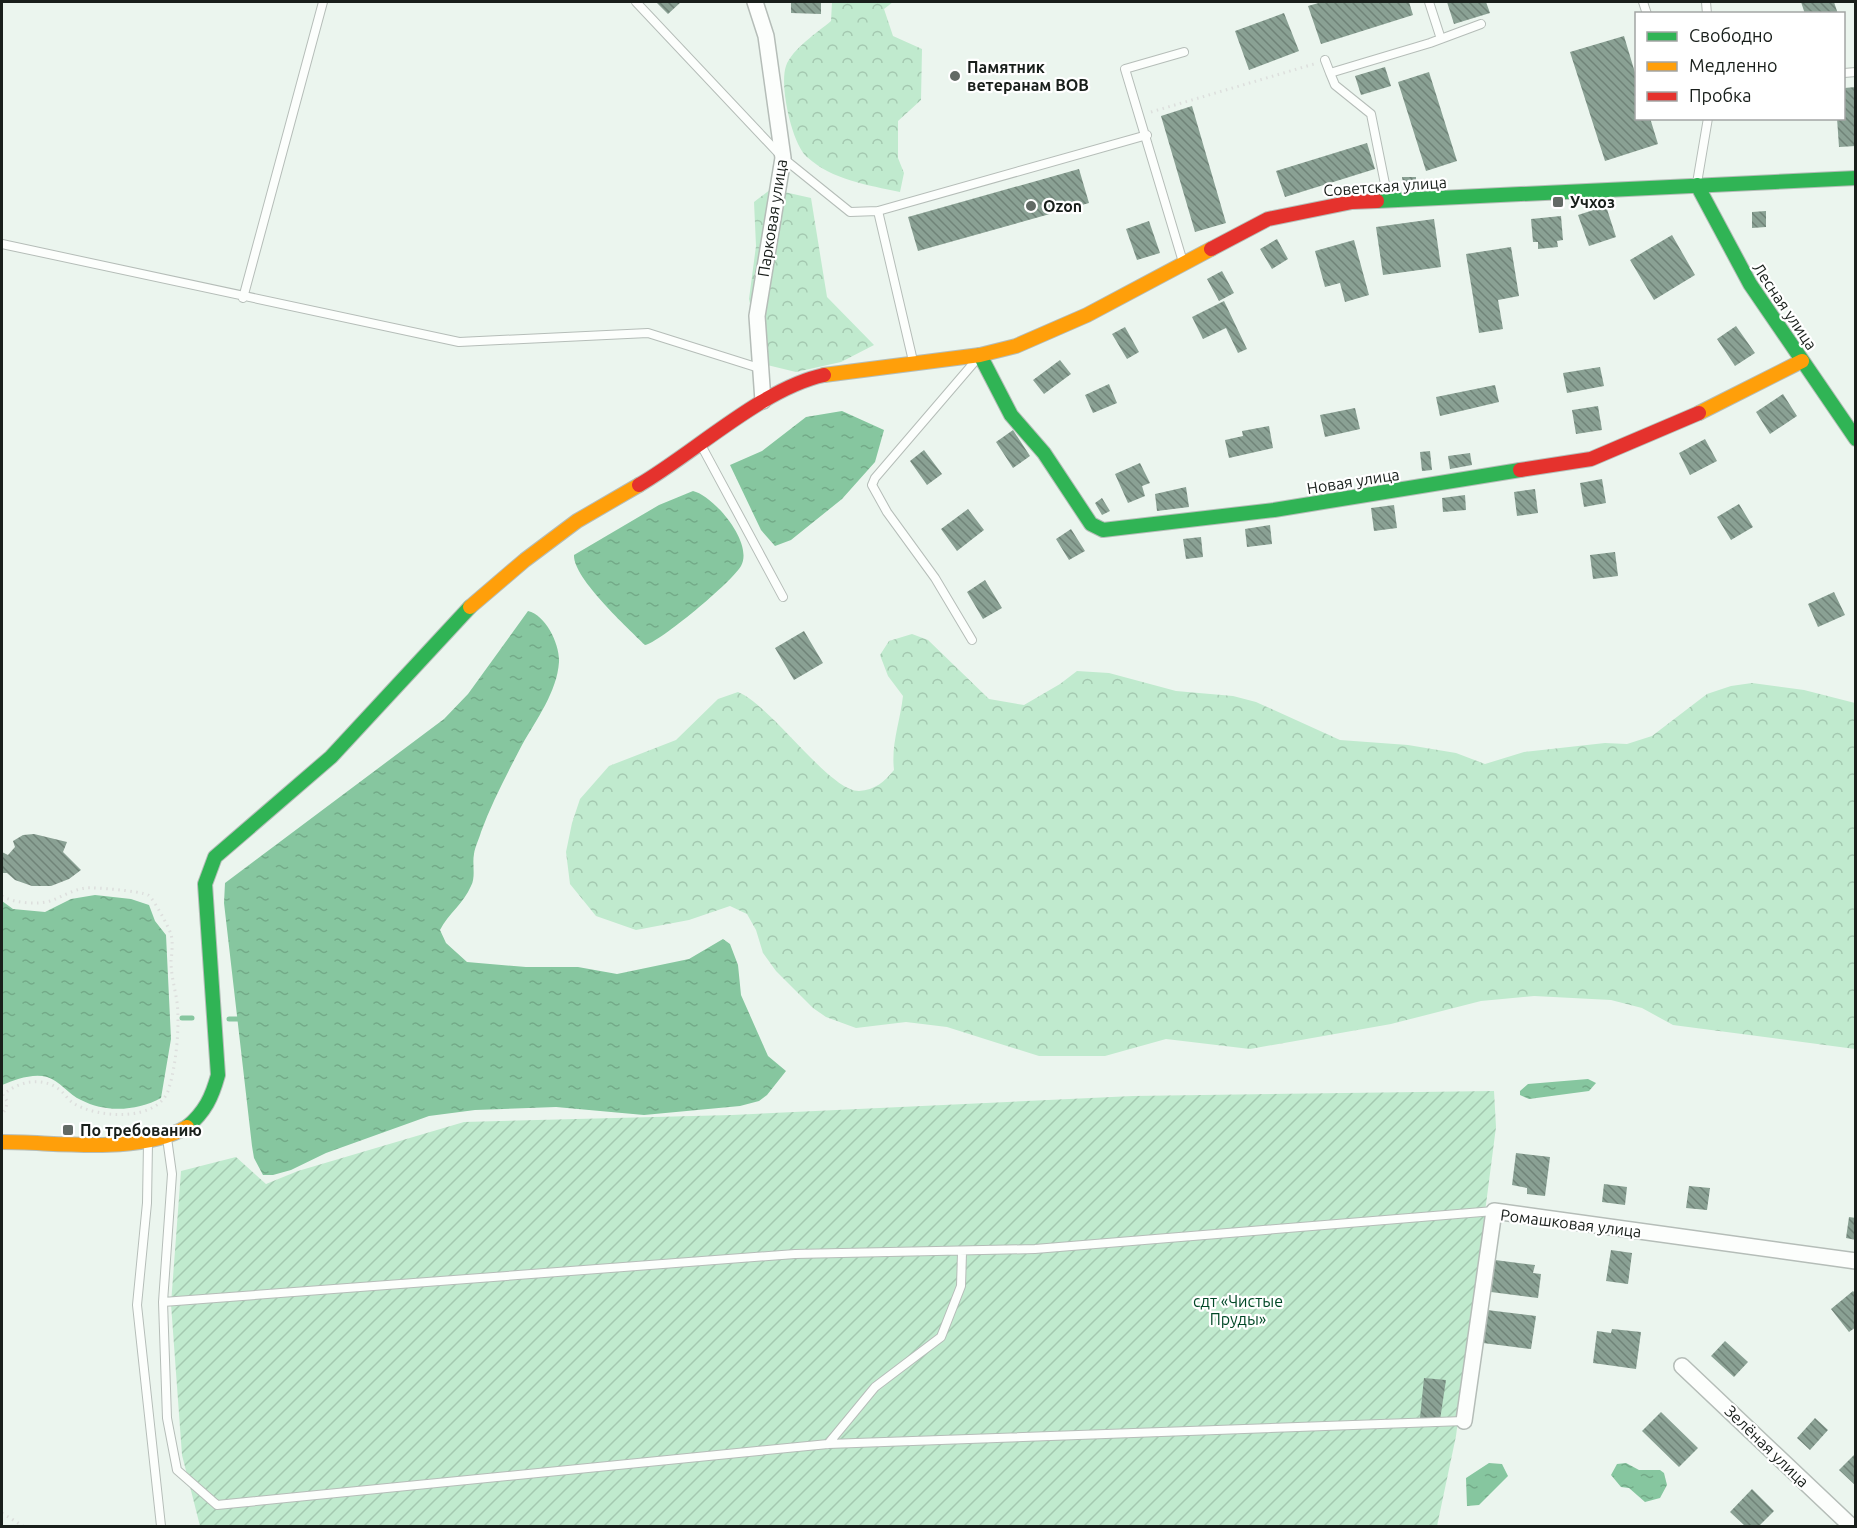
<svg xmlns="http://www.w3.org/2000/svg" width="1857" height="1528" font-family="Ubuntu,sans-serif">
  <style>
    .forest { fill: url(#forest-crowns) }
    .garden { fill: url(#garden-furrows) }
    .water { fill: url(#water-ripples) }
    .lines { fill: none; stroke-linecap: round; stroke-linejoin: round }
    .stream { stroke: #86c69f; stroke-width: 5 }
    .building { fill: url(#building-back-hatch) }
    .lane-casing { stroke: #b5bdb8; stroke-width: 10 }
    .street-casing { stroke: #b5bdb8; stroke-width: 18 }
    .fast-casing { stroke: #b5bdb8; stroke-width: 16 }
    .slow-casing { stroke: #b5bdb8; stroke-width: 16 }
    .jam-casing { stroke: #b5bdb8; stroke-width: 16 }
    .path { stroke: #dddfdd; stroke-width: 3; stroke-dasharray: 1.5 4.5; stroke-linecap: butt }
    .lane { stroke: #fcfefc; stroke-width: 8 }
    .street { stroke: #fcfefc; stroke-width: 15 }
    .fast { stroke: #30b455; stroke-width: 14 }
    .slow { stroke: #ff9f0a; stroke-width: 14 }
    .jam { stroke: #e5322d; stroke-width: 14 }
    .poi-dot { fill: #626a65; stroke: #fff; stroke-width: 2 }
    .labels { text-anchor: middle; stroke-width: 4.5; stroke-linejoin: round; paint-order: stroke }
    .poi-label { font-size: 16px; font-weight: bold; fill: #191f1b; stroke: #fff; text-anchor: start }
    .street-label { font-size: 16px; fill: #191f1b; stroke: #fff }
    .park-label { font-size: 16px; fill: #004826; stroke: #fff }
  </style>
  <defs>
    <pattern id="forest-crowns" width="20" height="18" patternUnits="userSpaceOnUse" patternTransform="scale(1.5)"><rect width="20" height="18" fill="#c0eace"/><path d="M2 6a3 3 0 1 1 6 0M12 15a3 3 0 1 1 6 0" fill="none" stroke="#a4c8b0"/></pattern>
    <pattern id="garden-furrows" width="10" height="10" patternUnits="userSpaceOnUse" patternTransform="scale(1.5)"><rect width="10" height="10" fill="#c0eace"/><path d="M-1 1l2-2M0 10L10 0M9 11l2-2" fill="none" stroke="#a4c8b0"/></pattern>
    <pattern id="water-ripples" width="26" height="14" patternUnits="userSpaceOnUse" patternTransform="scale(1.5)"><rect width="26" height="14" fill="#86c69f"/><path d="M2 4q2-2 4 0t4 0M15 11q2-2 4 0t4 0" fill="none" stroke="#73aa88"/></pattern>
    <pattern id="building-back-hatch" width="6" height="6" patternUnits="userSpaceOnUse" patternTransform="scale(1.5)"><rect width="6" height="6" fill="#8aa194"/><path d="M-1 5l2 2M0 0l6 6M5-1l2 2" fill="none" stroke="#708378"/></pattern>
  </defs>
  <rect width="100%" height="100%" fill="#ebf5ee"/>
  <!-- forest -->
  <path class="forest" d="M832,2h61l-9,7 9,27 29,13 -1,51 -23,21v37l6,15 -4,19c-32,-7 -68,-12 -93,-35 -15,-13 -28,-72 -21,-91 6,-17 32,-34 45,-45z
    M771,189l40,9 16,99 47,48 -33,17 -45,10 -33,-8 -14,-65 7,-53 -2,-44z
    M912,634l16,6 61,59 35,6 36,-21 17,-13 32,2 67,18 57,5 23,6 84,38 68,5 48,8 29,11 39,-12 81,-9 22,1 25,-8 55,-42 24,-8 21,-3 52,7 51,13v346l-182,-24 -31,-17 -31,-8 -77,-4 -53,5 -90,23 -141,25 -84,-10 -61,17h-66l-92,-29 -41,-5 -50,6 -30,-11 -13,-9 -37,-37 -13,-18 -7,-23 -9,-16 -17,-8 -41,14 -53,10 -40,-14 -26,-32 -4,-32 6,-29 8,-24 29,-33 67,-26 42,-41 20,-7c35,15 91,99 121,99 16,-1 25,-9 35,-21 -3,-26 6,-48 9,-74l-15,-20 -8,-21 9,-14z"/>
  <!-- garden -->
  <path class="garden" d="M1494,1091l2,36 -40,309 -19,90h-1237l-18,-71 -11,-151 10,-133 55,-14 30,27 32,-13 166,-49 268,-7 401,-19z"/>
  <!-- water -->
  <path class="water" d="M842,411l42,19 -9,32 -33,37 -51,41 -16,6 -14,-16 -31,-65 32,-14 44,-34z
    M693,491c21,5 61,52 48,75 -8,15 -82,77 -96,79 -17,-17 -72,-67 -71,-90l85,-50z
    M528,611c18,4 32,34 31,51 -2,30 -23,58 -37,83 -15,29 -30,57 -41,87 -2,7 -6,15 -7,22 -2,10 2,23 -3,32 -7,17 -23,28 -31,44l6,13 21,19 59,5h52l39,7 72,-15 34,-20 7,5 8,21 3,30 27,61 18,15 -19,24 -8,6 -19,5 -96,9 -88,-8 -81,3 -46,6 -103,37 -35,17 -18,5h-10l-9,-17 -2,-12 -28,-243 1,-20 219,-164 24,-25z
    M95,895l36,4 18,6 6,16 11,14 5,104 -10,59c-24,13 -55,15 -80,2 -12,-5 -22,-20 -34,-23 -15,-4 -32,3 -45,8v-184l11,8 32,3 26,-13z
    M1588,1079l8,4 -7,8 -60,8 -9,-4v-4l8,-7z
    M1489,1463l13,1 6,12 -29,29 -12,1 -1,-28z
    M1626,1463l13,7h21l4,3 3,12 -7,13 -15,4 -16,-14 -8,-1 -10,-12 6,-11z"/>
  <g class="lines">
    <!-- stream -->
    <path class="stream" d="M182,1018h10
      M229,1019h10"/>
  </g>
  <!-- building -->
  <path class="building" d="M656,2h25l-13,12z
    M791,2h30v12l-30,-1z
    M1322,2h87l4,13 -92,29 -13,-38z
    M1447,2h39l4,11 -36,11z
    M1801,2h33l4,12h-33z
    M1284,13l15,38 -50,19 -14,-39z
    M1624,36l12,40v42h14l8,26 -53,17 -35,-109z
    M1385,67l6,19 -30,9 -6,-19z
    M1429,72l28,89 -31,10 -28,-89z
    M1856,87v59l-17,1 -2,-29h7v-30z
    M1192,106l34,117 -31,9 -34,-116z
    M1367,143l8,26 -90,28 -9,-26z
    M1079,169l10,34 -171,48 -10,-34z
    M1402,177h14v7h-13z
    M1606,206l10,31 -27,9 -11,-31z
    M1766,211v16l-14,1v-16z
    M1561,216l2,24 -6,1 1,6 -20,2v-7h-5l-2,-23z
    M1434,219l7,48 -58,8 -7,-48z
    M1149,221l11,32 -23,7 -11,-31z
    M1672,235l23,40 -41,25 -24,-40z
    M1277,239l11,20 -16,10 -12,-20z
    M1354,240l15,55 -24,7 -5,-19 -15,4 -10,-36z
    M1511,247l8,49 -21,4 5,29 -24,4 -13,-79z
    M1222,271l12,22 -15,8 -12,-22z
    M1224,301l23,48 -9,4 -12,-25 -23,11 -11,-22z
    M1736,326l19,27 -20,13 -18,-27z
    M1125,327l14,25 -12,7 -15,-25z
    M1060,360l11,14 -27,20 -11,-14z
    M1600,367l4,19 -37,7 -4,-20z
    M1109,384l8,19 -24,10 -8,-18z
    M1495,385l4,17 -59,14 -4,-19z
    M1783,394l14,22 -27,18 -14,-22z
    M1598,406l4,24 -26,4 -4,-24z
    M1355,408l5,21 -35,8 -5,-22z
    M1269,426l4,22 -44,10 -4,-18 18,-4 -1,-5z
    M1013,430l17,26 -17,12 -17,-26z
    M1705,439l12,22 -27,14 -11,-22z
    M924,450l18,24 -15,11 -17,-24z
    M1430,451l2,19 -10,1 -2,-19z
    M1470,453l2,12 -22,4 -2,-13z
    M1140,463l10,20 -8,3 3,10 -17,7 -13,-29z
    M1602,479l4,24 -22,4 -4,-24z
    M1186,487l3,20 -32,4 -2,-17z
    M1535,489l3,24 -21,3 -3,-24z
    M1465,495l1,15 -23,2 -1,-14z
    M1102,498l8,13 -8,4 -7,-12z
    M1739,504l14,23 -22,13 -14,-23z
    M1394,505l3,23 -23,3 -3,-23z
    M968,509l16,21 -27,21 -16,-22z
    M1270,525l2,19 -25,3 -2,-18z
    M1071,529l14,22 -16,9 -13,-21z
    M1201,537l2,20 -17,2 -3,-20z
    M1615,552l3,24 -25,3 -3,-24z
    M985,580l17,28 -19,11 -16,-27z
    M1834,592l11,23 -27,12 -10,-23z
    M804,631l19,32 -29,17 -19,-32z
    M34,834l33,8 -4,10 18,18 -12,9 -18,7h-19l-17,-6 -8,-7h-5v-21l6,3 7,-8 -2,-6 10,-6z
    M1516,1153l34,4 -5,39 -18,-2v-6l-15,-3z
    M1604,1184l23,3 -2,18 -23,-3z
    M1689,1186l21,2 -3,22 -21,-2z
    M1849,1217l7,1v22l-10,-2z
    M1611,1250l21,3 -4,31 -22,-3z
    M1495,1260l40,5 -2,8 8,1 -3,24 -47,-6z
    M1853,1291l3,3v33l-7,5 -18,-23z
    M1487,1310l49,6 -5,33 -48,-6z
    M1612,1329l29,3 -5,37 -43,-6 4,-32 14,2z
    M1725,1341l23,21 -14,15 -23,-21z
    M1424,1378l22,2 -6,40 -20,-2z
    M1661,1412l37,36 -19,19 -37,-36z
    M1815,1418l13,12 -18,20 -13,-12z
    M1856,1453v33l-17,-16z
    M1752,1489l22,22 -15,15h-14l-15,-14z"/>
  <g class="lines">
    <defs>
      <path id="lane" d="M636,2l147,156 67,54 28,-1 269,-76
        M1429,2l12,37
        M1643,2l4,12
        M1706,2l1,12
        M1325,60l5,13
        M1844,73l12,-1
        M1697,183l11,-65
        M1388,199l-17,-85 -36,-29 -5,-12 100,-30 51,-19
        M878,211l35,150
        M2,244l457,98 189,-9 111,35
        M1183,262l-58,-193 59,-17
        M243,298l80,-296
        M701,445l82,152
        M972,640l-37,-62 -48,-66 -15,-27 3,-7 102,-119
        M167,1138l5,36 -9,128 4,116 10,52 40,35 611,-61 636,-23
        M148,1143l-1,60 -10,102 24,221
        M163,1302l632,-48 240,-5 459,-38
        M828,1444l47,-57 66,-50 20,-51 1,-33"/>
      <path id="street" d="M755,2l11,34 17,122 -26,158 6,85
        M1682,1366l169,160
        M1464,1421l30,-210 362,50"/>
      <path id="fast" d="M1697,185l53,99 106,155
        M1377,201l479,-23
        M980,355l31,60 33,38 47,71 12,6 171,-20 246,-40
        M187,1127c18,-15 25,-30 31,-52l-13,-191 10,-27 116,-100 139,-150"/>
      <path id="slow" d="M824,375l156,-20 36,-9 71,-31 124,-66
        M1699,413l103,-52
        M470,607l55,-47 52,-39 62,-36
        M2,1142c56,0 136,13 185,-15"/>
      <path id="jam" d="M1211,249l57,-30 84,-17 25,-1
        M1520,470l71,-11 108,-46
        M639,485c55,-32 124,-97 185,-110"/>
    </defs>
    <!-- lane casing -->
    <use href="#lane" class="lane-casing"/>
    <!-- street casing -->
    <use href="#street" class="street-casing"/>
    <!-- fast casing -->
    <use href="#fast" class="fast-casing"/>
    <!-- slow casing -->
    <use href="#slow" class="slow-casing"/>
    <!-- jam casing -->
    <use href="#jam" class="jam-casing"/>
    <!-- path -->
    <path class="path" d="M1151,112l163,-48
      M2,896c11,7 36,9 48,5 12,-4 22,-11 35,-13 9,-1 55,3 63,7 6,4 20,31 23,39 2,8 1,19 0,27 0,15 4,27 6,41 3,23 -1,64 -8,86 -9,34 -71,31 -96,15 -5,-3 -8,-9 -13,-13 -17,-14 -42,-9 -57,5l4,6 -1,8 -4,5
      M2,1513l21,13"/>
    <!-- lane -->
    <use href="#lane" class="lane"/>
    <!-- street -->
    <use href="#street" class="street"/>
    <!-- fast -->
    <use href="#fast" class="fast"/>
    <!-- slow -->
    <use href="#slow" class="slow"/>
    <!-- jam -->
    <use href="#jam" class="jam"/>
  </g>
  <!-- markers -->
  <g class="poi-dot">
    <circle cx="955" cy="76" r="6"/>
    <rect x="1552" y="196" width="12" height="12" rx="3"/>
    <circle cx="1031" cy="206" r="6"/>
    <rect x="62" y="1124" width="12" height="12" rx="3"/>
  </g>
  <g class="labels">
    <!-- poi labels -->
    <g class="poi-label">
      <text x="967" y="73">Памятник<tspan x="967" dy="18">ветеранам ВОВ</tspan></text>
      <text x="1570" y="208">Учхоз</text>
      <text x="1043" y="212">Ozon</text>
      <text x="80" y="1136">По требованию</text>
    </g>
    <!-- street labels -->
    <g class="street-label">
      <text transform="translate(1385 186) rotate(-4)" y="6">Советская улица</text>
      <text transform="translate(772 218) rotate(-81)" y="6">Парковая улица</text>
      <text transform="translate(1785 306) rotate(56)" y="6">Лесная улица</text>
      <text transform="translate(1353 481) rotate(-9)" y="6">Новая улица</text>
      <text transform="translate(1571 1223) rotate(7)" y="6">Ромашковая улица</text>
      <text transform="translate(1767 1446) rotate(44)" y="6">Зелёная улица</text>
    </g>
    <!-- park labels -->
    <g class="park-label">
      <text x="1238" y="1307">сдт «Чистые<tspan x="1238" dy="18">Пруды»</tspan></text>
    </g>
  </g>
  <!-- border -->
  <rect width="1857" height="1528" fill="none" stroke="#191f1b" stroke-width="6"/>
  <!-- legend -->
  <rect x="1635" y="12" width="210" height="108" fill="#ffffff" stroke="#a3a5a4" stroke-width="1.5"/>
  <rect x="1647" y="32" width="30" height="9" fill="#30b455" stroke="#a3a5a4" stroke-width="1.5"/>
  <text x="1689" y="42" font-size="18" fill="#191f1b">Свободно</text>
  <rect x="1647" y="62" width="30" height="9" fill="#ff9f0a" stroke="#a3a5a4" stroke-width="1.5"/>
  <text x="1689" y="72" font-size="18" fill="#191f1b">Медленно</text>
  <rect x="1647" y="92" width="30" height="9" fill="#e5322d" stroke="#a3a5a4" stroke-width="1.5"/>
  <text x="1689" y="102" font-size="18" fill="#191f1b">Пробка</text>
</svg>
